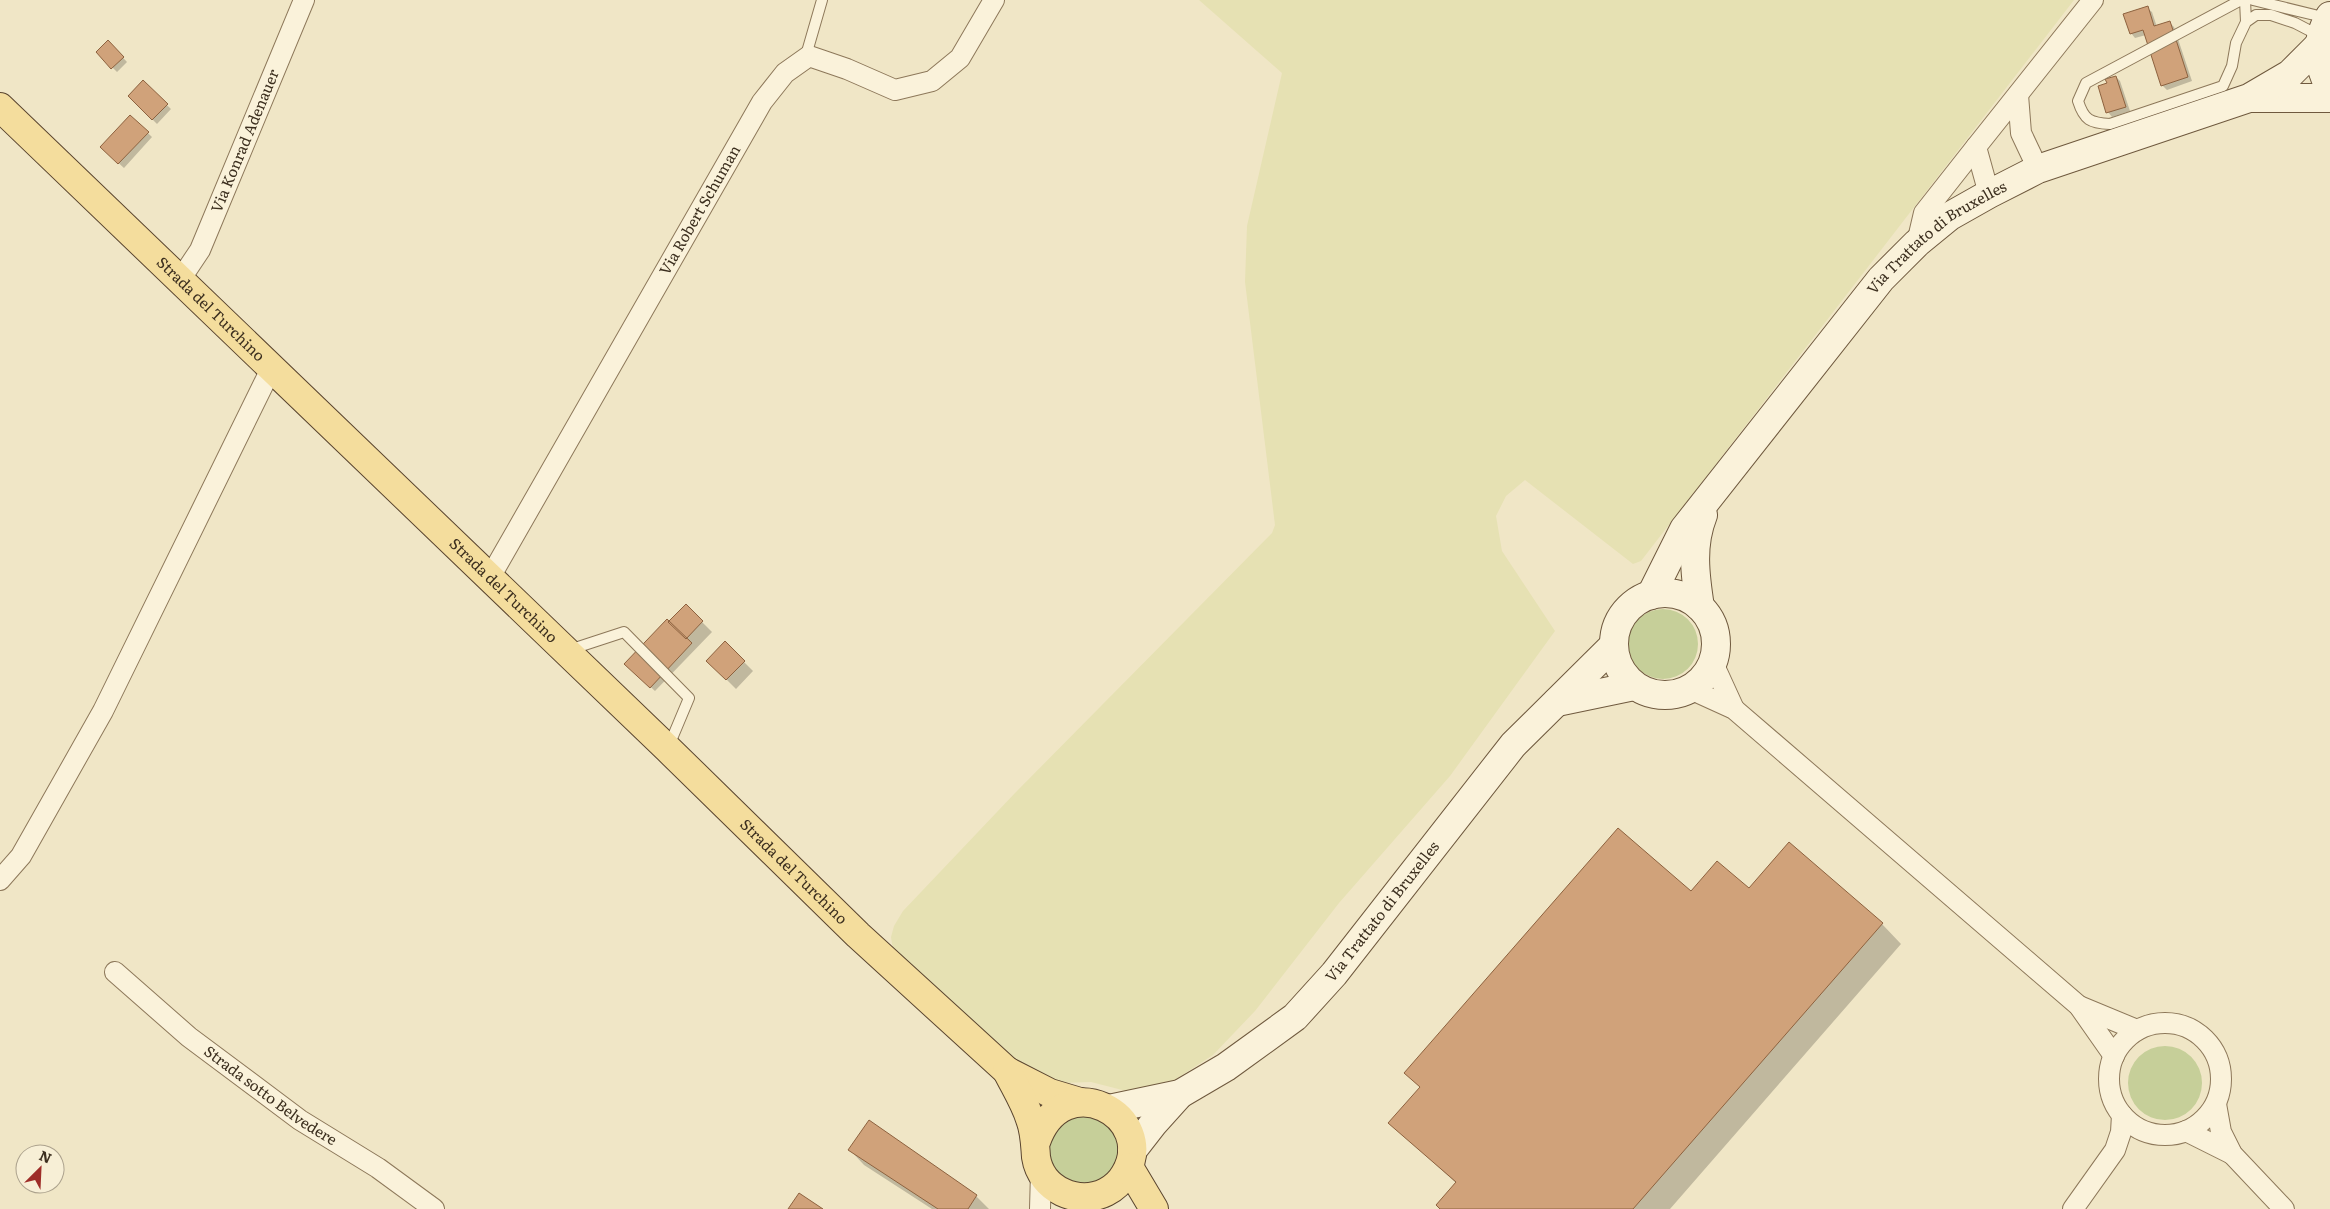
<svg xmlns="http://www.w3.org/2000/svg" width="2330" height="1209" font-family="Literata,serif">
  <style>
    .farmland { fill: #e6e1b3 }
    .green { fill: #c6cf99 }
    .shadow { fill: #0003 }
    .building { fill: #d0a27a; stroke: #8d623f }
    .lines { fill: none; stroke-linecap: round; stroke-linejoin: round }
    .lane-casing { stroke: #8d785a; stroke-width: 12 }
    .street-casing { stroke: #8d785a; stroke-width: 22 }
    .secondary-casing { stroke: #6f593e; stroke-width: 30 }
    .primary-casing { stroke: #5a452f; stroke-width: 30 }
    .lane { stroke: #faf2da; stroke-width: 10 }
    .street { stroke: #faf2da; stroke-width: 20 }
    .secondary { stroke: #faf2da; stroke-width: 28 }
    .primary { stroke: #f4dd9d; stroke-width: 28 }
    .labels { text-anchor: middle; stroke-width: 4; stroke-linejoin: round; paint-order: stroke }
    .street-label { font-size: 15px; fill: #3c2f1f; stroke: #f7efd6 }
  </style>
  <rect width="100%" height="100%" fill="#f0e6c6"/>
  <!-- farmland -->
  <path class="farmland" d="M1199,0h875l-433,561 -8,3 -108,-84 -19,16 -10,20 6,35 53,80 -105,145 -111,127 -84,108 -42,44 -54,35 -25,3 -43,-11 -31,1 -47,-23 -120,-110 -2,-13 3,-11 9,-15 112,-118 257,-260 3,-8 -30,-243 2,-56 35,-153z"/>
  <!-- green -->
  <path class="green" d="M1628 644a35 35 0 1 1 70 0a35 35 0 1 1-70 0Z
    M2128 1083a37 37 0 1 1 74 0a37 37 0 1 1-74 0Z
    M1078,1113l23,4 16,17 3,23 -11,21 -21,9 -33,-11c-12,-42 -13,-38 23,-63z"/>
  <!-- shadow -->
  <path class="shadow" d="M2147,8l5,4 5,15 12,-5 5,5 18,54 -25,9 -5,-5 -16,-50 -11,3 -4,-5z
    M108,42l19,20 -10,10 -20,-20z
    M2116,77l4,4 10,30 -18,6 -4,-5v-28z
    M143,82l28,27 -14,15 -28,-28z
    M130,116l22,21 -28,31 -23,-21z
    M686,606l26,26 -57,59 -29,-27z
    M725,643l28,28 -17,18 -28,-28z
    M1749,890l133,34 19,20 -231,265h-229l15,-26 -66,-60 31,-35 -15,-15 285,-181z
    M850,1150l126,46 13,13h-57l-68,-44z"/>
  <!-- building -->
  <path class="building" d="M2148,6l6,20 16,-5 18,56 -27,9 -18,-56 -13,4 -7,-20z
    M108,40l16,17 -13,12 -15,-17z
    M2116,76l10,31 -20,6 -8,-27 9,-3 -2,-4z
    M143,80l25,24 -16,16 -24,-24z
    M130,115l19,17 -31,32 -18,-17z
    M686,604l17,17 -17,18 -18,-17z
    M667,619l25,24 -42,45 -26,-24z
    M725,641l20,20 -19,19 -20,-19z
    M1618,828l73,63 26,-30 32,27 40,-46 94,81 -250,286h-193l-4,-4 20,-23 -68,-59 32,-36 -16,-14z
    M869,1120l108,75 -9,14h-30l-90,-59z
    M799,1193l24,16h-35z"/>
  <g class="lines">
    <defs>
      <path id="lane" d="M2241,0l-155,83 -8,18c6,19 12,22 32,23l113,-38 9,-20 4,-23 10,-21 10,-7h15l24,8 25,13
        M2245,0l1,22
        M2253,0l74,18
        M809,56l-2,-4 15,-52
        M569,650l55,-18 65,66 -21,50"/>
      <g id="street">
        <path d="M2018,95l3,38 17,36"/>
        <path d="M1989,194l-13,-47 117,-147"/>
        <path d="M1917,243l7,-30 52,-66"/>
        <path id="s1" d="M180,280l20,-30 104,-250"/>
        <path id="s2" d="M489,579l273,-477 23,-29 24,-17 38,13 48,21 37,-9 28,-23 34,-58"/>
        <path d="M1713,663l21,46"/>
        <path d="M1690,689l44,20 345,297 35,50"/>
        <path d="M0,880l21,-24 82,-145 168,-342"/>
        <path id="s3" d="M115,972l74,65 111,83 78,48 56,41"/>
        <path d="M2079,1006l58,24"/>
        <circle cx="2165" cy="1079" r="56"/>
        <path d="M2216,1104l5,28 11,22 52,55"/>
        <path d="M2186,1131l46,23"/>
        <path d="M1040,1209l1,-37"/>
        <path d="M2073,1209l42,-59 6,-18 1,-17"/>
      </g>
      <g id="secondary">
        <path d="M2330,16c-15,23 -13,49 0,72"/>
        <path d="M2250,98h80"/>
        <circle cx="1665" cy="644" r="51"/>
        <path id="s4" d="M1651,595l33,-66 197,-250 36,-36 33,-27 39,-22 49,-25 211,-71 41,-24 29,-29"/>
        <path d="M1700,607c-5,-32 -9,-62 3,-92"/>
        <path d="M1557,702l77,-16"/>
        <path id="s5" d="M1109,1109l71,-15 46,-27 69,-50 39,-43 179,-229 100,-99"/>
        <path d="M1132,1151l21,-27 27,-30"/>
      </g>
      <g id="primary">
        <path id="s6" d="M0,107l668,642 190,186 149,136 43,22 30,9"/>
        <path d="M1007,1071c8,16 18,32 23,48 5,13 5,25 6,38 5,33 42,49 70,35 8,-4 15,-11 19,-18 34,-58 -62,-110 -89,-32"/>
        <path d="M1129,1167l25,42"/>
      </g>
    </defs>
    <!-- lane casing -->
    <use href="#lane" class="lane-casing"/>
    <!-- street casing -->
    <use href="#street" class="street-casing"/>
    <!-- secondary casing -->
    <use href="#secondary" class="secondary-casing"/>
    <!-- primary casing -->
    <use href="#primary" class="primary-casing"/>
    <!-- lane -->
    <use href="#lane" class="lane"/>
    <!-- street -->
    <use href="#street" class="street"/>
    <!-- secondary -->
    <use href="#secondary" class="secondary"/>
    <!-- primary -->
    <use href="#primary" class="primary"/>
  </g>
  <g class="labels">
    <!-- street labels -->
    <g class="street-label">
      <text dy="5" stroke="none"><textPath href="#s1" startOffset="154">Via Konrad Adenauer</textPath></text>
      <text dy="5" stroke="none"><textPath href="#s2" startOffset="425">Via Robert Schuman</textPath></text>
      <text dy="5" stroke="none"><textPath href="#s4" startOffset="462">Via Trattato di Bruxelles</textPath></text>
      <text dy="5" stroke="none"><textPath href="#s6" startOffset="292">Strada del Turchino</textPath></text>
      <text dy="5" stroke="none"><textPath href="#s6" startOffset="698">Strada del Turchino</textPath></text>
      <text dy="5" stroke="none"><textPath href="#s6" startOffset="1102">Strada del Turchino</textPath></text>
      <text dy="5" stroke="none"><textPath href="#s5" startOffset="348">Via Trattato di Bruxelles</textPath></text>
      <text dy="5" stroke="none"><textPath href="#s3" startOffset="199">Strada sotto Belvedere</textPath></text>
    </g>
  </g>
  <!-- north arrow -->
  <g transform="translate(40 1169) rotate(24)"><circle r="24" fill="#f7efd6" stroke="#aca28d"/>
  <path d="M0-4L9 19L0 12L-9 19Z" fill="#9e2d28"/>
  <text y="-8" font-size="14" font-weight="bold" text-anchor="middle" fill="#3c2f1f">N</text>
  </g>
</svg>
